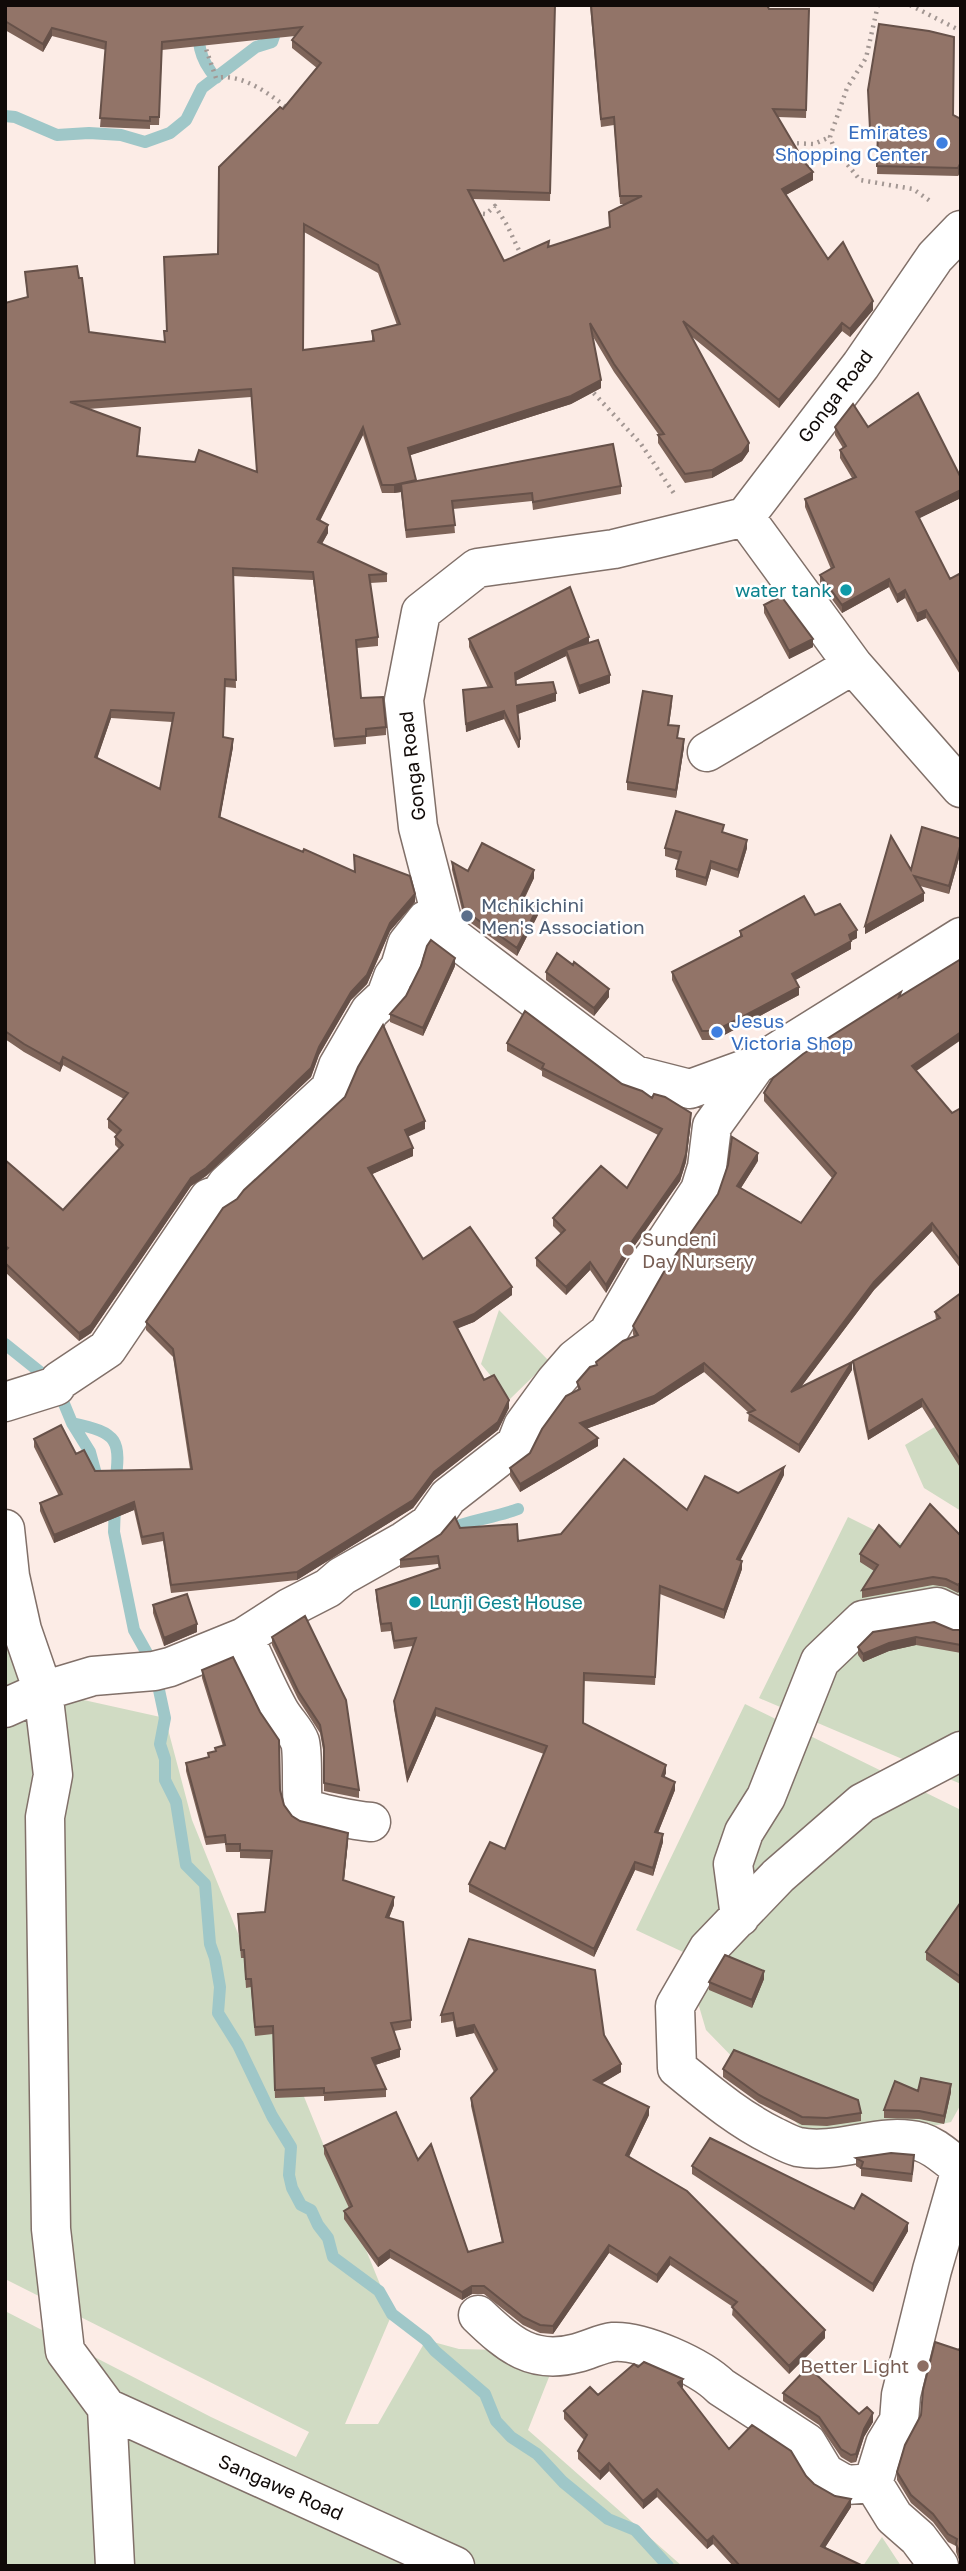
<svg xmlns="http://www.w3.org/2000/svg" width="966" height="2571" font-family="'Golos Text',sans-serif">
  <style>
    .green { fill: #d0dbc3 }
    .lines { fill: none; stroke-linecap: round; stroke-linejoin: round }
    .stream { stroke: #9fc7c8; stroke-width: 12 }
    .street-casing { stroke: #817069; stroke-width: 41 }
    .path { stroke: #a39793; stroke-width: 4.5; stroke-dasharray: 2 5; stroke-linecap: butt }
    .street { stroke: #fff; stroke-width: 38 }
    .wall { fill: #7e6459; fill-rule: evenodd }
    .shaded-wall { fill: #665149 }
    .building { fill: #927468; stroke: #665149; stroke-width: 2; fill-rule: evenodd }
    .shop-dot { fill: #3f7fe0; stroke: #fff; stroke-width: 2.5 }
    .culture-dot { fill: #0f9aa8; stroke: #fff; stroke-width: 2.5 }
    .service-dot { fill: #5c6f8a; stroke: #fff; stroke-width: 2.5 }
    .education-dot { fill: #8d6e63; stroke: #fff; stroke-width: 2.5 }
    .labels { text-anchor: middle; stroke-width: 5; stroke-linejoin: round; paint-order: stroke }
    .shop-label { font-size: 19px; fill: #366cbe; stroke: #fff; text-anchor: end }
    .street-label { font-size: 19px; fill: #100a08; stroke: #fff }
    .culture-label { font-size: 19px; fill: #0d838f; stroke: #fff; text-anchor: end }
    .service-label { font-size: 19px; fill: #4e5e75; stroke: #fff; text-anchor: start }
    .education-label { font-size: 19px; fill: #785e54; stroke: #fff; text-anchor: start }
  </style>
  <rect width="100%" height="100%" fill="#fcece6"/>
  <!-- green -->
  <path class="green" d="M499,1310l50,51 -39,38 -29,-35z
    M961,1411v100l-37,-23 -19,-43z
    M848,1517l113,56v211l-202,-86z
    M5,1644l38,47 122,27 27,102 200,494 -47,110h33l48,-84 33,9 42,1 50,22 -23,58 154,136h-677v-255l206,106 85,40 13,-25 -304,-153z
    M745,1704l216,106v294l-10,18 -128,28 -117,-120 -23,-78 -47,-22z
    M882,2537l19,29h-38z"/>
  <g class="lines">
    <!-- stream -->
    <path class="stream" d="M199,5c0,31 -5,48 17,73
      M5,116l10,1 42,18 32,-2 32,2 24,7 25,-9 16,-13 16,-32 54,-41 16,-5 13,-37
      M5,1344l45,36
      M60,1394l12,29c47,10 49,16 43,63
      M72,1423l18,29 9,33
      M115,1504l-1,28 20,98 19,34
      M445,1531c23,-11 49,-13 73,-22
      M156,1676l9,42 -5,26 5,15v21l11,22 10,63 19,19 5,60 5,14 5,29 -2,26 20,32 34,71 19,31 -2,28 3,13 9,17 10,5 7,15 10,13 5,19 46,34 13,23 34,26 9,11 50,43 11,27 15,16 26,17 26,28 45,37 27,11 33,36"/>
    <defs>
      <path id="street" d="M961,230l-26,27 -74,108 -116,152 -131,32 -137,19 -56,44 -17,88 14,127 27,104 190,144 55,14 66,-24 205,-128
        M745,517l108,148 108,123
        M707,752l146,-87
        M5,1402l51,-16 3,-5 48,-32 102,-151 11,-4 7,-10 103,-95 8,-23 32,-55 16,-15 7,-19 7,-10 7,-23 19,-24 19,11
        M5,1529l5,47 12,54 21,61 10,84 -8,42 6,412 14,122 42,57 8,158
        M244,1637c12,25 22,50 35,73 6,11 17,21 21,32 4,13 0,59 4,64 6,7 56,15 67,16
        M5,1708l38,-17 50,-15 61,-5 16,-4 74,-30 45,-29 39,-20 14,-12 62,-35 25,-17 19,-27 68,-53 7,-18 32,-44 20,-23 33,-26 39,-67 20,-26 33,-50 7,-23 5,-41 44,-61
        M961,1751l-99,52 -84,73 -70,73 -33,57 2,62c31,25 60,50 96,68 8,4 17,9 25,11 42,8 82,-16 123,-5 16,5 26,17 40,26
        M740,1917l-7,-53 11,-32 22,-35 54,-136 43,-41 74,-13 24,11
        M478,2315c31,30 55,50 99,38 12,-3 25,-10 36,-11 29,-2 88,25 108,45l86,56 18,30 21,12 27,-2
        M107,2408l348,158
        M939,2566l-21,-28 -24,-21 -21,-34 12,-39 14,-23 2,-26 31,-125 29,-101"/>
    </defs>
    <!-- street casing -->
    <use href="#street" class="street-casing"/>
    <!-- path -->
    <path class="path" d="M878,5l-12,53 -19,30 -17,49 4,11 26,32 53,9 20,14
      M910,5l51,26
      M204,43l12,35c25,-5 53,15 71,30
      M790,143l24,1 16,-7
      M476,213l10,1 9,-8 12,19 16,34
      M589,388l52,56 34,51"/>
    <!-- street -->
    <use href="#street" class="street"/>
  </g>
  <!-- wall -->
  <path class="wall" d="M5,5h550l-5,196 -78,-2 32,62 106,-34 -1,-15 17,-8h-6l-6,-79 -13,2 -11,-122h177l2,4h40l-3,109 -28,-1 35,63 -27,15 42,64 45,51 -23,27 -8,-6 -63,77 -88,-72 58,115 -7,10 -30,17 -27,5 -27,-40v-8h1l-45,-63 -22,-37 9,53 -30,16 -161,51 6,26 205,5v8l-88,16 -1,-9 -79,8 2,24 -49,5 -5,-46 -7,1h-12l-19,-58 -43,85 8,13 -6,11 65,30v8l-17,1 8,54v9l-21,2 4,50 25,29v8l-20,2v7l-32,3 -21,-167 -80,-4 3,112 -11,-1 -2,50 10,10 -13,70 83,35 52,20 -1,-17 61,47 -25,29 -23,53 -16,16 -32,55 -8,22 -105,99 -15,10 -100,147 -12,8 -74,-69v-112l58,50 56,-61 -4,-4v-8l2,-2 -9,-7v-9l16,-20 -61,-34 -3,7 -36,-20 -19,-13v-736l22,-6 -2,-25 54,6 10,54 76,10 -1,-11h3l51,-77 65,-145 34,-41 -25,-20v-8l3,-4 -133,14 -3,75h-9v4l-50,-2 6,-77 -54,-14 -9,16 -38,-22zM304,232l74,41 19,52 -25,6v10l-69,9zM251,397l6,74 -62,-9 -57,-6 2,-20 -52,-27zM111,718l61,4 -12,67 -63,-31z
    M868,90l93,29v51l-3,6 -81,-2 1,-37h-8z
    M835,427h33l93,71 -42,20 31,61 11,-6v103l-35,-58 -9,4 -12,-24 -8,5 -8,-16 -47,26 -22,-30v-8l11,-6 -26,-62v-8l47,-21 -12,-20v-8l3,-2 -8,-13z
    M764,605l49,42 -24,12 -25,-46z
    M469,639l120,3 21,41 -31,11 -13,-38 -51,25 1,4 40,16 -38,13 2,33 -2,1 -14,-29 -38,13 -3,-42 25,-2 -19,-41z
    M672,704l-3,21 15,22 -8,51 -49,-8v-8z
    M724,833l23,15 -9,30 -27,-9 -5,17 -30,-9v-8l2,-9 -13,-4v-8z
    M961,839v12l-12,43 -29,-8 4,15 -59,33 46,-64z
    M452,862l16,9 66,7 -10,22 14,15 -21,41 -53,-38 -12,-48z
    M815,915l42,23 -6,3v8l-56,31 4,15 -84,45h-13l-30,-60v-8l68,-34v-7z
    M455,966l-32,70 -33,-14v-8z
    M546,972l63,25 -15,19 -48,-36z
    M901,996l15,75 36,42 9,-5v161l-29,-38 -58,59 -73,97 51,-17 -53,83 -51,-32 1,-8 -45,-41 -50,32 -68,25 12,17 -78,46 -10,-16v-8l20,-15 48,-63 -1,-8 19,-17v-3l38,-25 -1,-3v-8l125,-165 -17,27 60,35 31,-45 -68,-77v-8z
    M507,1043l115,41 30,14 39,23 -5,41 -6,19 -52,74 -22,38 -16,-23 -24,25 -30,-29v-8l25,-24 -8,-8v-8l74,-30 31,-53 -116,-59v-5l-35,-20z
    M425,1129l-17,7 5,20 -41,18 51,85 89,36 -38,27 -17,6 27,52 25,28 -11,22 -64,50 -21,28 -116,72 -126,13 -8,-52 -21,4 -8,-35 -80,33 -14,-32v-8l19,-7 -25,-49v-8l42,15 19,17 95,-2 -17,-112 -27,-27v-8l77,-114z
    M961,1293v176l-39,-62 -54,33 -15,-71v-8l83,-41 -1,-8z
    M784,1475l-44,85 2,9 -18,50 -64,-25 -5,91 -71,-4 -1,42 83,50 -2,4 11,13 -17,43 5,9 -10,34 -18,-6 -41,87 -125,-65v-8l36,-35 39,-95 -108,-38 -29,67 -13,-74v-8l19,-55 -19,3 -3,-18 -10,1 -5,-34v-8l63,-22 -1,-4 -38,4v-8l60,-32 58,13 43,-7 126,-24 51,-17z
    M961,1536l-3,57 -12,-6 -13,-2 -71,13v-8l12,-19 -14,-9v-8z
    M153,1605l44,27 -33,14 -11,-33z
    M953,1630h8v23l-45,-8 -27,6 -26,11 -5,-7v-8z
    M272,1637l87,153v8l-35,-7v-36l-4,-22 -22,-34 -26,-54z
    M202,1670l78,120 4,15 8,11 8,5 48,20 -4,40 50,24 -5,13 22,102v8l-17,3 6,26 -25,8 11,24v8l-62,4v-5l-49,2 -2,-64 -18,2 -4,-49 -5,1 -2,-30h-3l-3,-36v-8l27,-2 6,-53 -31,-1v-6h-14l-1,-9 -19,2 -20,-74v-8l22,-5v-5l7,-2v-3l8,-2 -21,-68z
    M961,1902v83l-35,-25v-8z
    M469,1939l135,96 17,37 -20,12 48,31 -20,41 196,182 -36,36 -57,-59 1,-8 -63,-42 -13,18 -48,-30 -56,81 -13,-1 -17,-8 -39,-31h-12l-10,6 -72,-42 -12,9 -34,-48v-8l5,-3 -25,-54v-8l94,14 50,92 34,-9 -31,-137v-8l23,-26 -20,-39 -18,4 -3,-16 -12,2v-8z
    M764,1979l-12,29 -43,-18v-8z
    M723,2069l138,44v8l-34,5 -25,-1 -43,-22 -36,-26z
    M918,2091l33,1 -7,32 -25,-5 -35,-1v-8z
    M856,2158l58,5 -2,19 -51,-6v-7l-5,-3z
    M692,2166l162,43 54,22 -35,61 -181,-118z
    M959,2350l2,216 -5,-14v-6l-8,-4 -15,-20 -22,-19 -14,-23v-8z
    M638,2367l45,20 -1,1 47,61 77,27 8,8 37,23 -26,40 38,19h-130l-20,-22 -6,5 -50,-52 -14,12 -34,-38 -9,9 -22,-21v-8l6,-11 -20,-21v-8l34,-16z
    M783,2393l76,21 14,8 -9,15 -8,25 -5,1 -10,-6 -22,-32 -36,-24z"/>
  <!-- shaded-wall -->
  <path class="shaded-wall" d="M52,28v8l-9,16v-8z
    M961,162v8l-3,6v-8z
    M813,172v8l-31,17v-8z
    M873,301v9l-23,27v-8z
    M842,323v8l-63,77v-8z
    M601,380v8l-30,16 -163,52v-8z
    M363,427v8l-46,92v-8z
    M749,443v8l-7,10 -30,17v-8z
    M416,480v8l-15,-4v8l-7,1v-8z
    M961,490v8l-45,22v-8z
    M328,525v8l-10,17v-8z
    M889,579v8l-47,26v-8z
    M905,590v8l-8,5v-8z
    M926,610v8l-9,4v-8z
    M589,637v8l-23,5v6l-51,25v-8z
    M813,639v8l-24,12v-8z
    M610,675v8l-31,11v-8z
    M556,693v8l-39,13v-8z
    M111,710v8l-16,47v-8z
    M504,711v8l-38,13v-8z
    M233,739v8l-14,78v-8z
    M520,739v8l-2,1v-8z
    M684,739v8l-8,51v-8z
    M747,840v8l-9,30v-8z
    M961,843v8l-12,43v-8z
    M711,861v8l-5,17v-8z
    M534,870v8l-14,28v-8z
    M924,893v8l-59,33v-8z
    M415,894v8l-25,29 -23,53 -16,16 -32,55 -8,22 -105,99 -15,10 -100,147 -12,8v-8l112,-155 128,-131 71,-124z
    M538,907v8l-21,41v-8z
    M857,930v8l-6,3v8l-59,33v-8z
    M455,958v8l-32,70v-8z
    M799,987v8l-84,45v-9z
    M609,989v8l-15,19v-8z
    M961,1032v8l-49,34v-8z
    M63,1057v8l-3,7v-8z
    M691,1113v8l-5,41 -6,19 -52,74 -22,38v-8z
    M425,1121v8l-20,9v-8z
    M413,1148v8l-45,20v-8z
    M758,1153v8l-21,33v-8z
    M932,1223v8l-58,59 -83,110v-8l83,-110z
    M590,1262v8l-24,25v-8z
    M512,1287v8l-38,27 -20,8v-8z
    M852,1362v8l-53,83v-8z
    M704,1363v9l-50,32 -74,27v-8z
    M922,1399v8l-54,33v-8z
    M509,1400v8l-11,22 -64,50 -21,28 -116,72v-8l137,-100z
    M598,1438v8l-78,46v-8z
    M784,1467v8l-47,92v-8z
    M134,1502v8l-80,33v-8z
    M742,1561v8l-18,50v-9z
    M961,1582v8l-3,3v-8z
    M197,1624v8l-33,14v-8z
    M916,1637v8l-27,6 -26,11v-8l26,-11z
    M436,1708v8l-29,67v-8z
    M666,1765v8l-4,11v-8z
    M675,1782v8l-20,50v-8z
    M348,1833v8l-5,47v-8z
    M663,1834v8l-10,34v-8z
    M635,1862v8l-41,87v-8z
    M394,1897v8l-8,20v-8z
    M764,1971v8l-12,29v-8z
    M474,2025v8l-18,4v-8z
    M400,2049v8l-28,9v-8z
    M621,2064v8l-27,16v-8z
    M951,2084v8l-7,32v-8z
    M649,2107v8l-23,48v-8z
    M908,2223v8l-35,61v-8z
    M609,2245v8l-56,81v-8z
    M390,2250v8l-12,9v-8z
    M670,2257v8l-13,18v-8z
    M472,2286v8l-10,6v-8z
    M825,2330v8l-36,36v-8z
    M683,2379v8l-5,4v-8z
    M873,2413v9l-9,15 -8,25v-8l8,-25z
    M609,2463v8l-9,9v-8z
    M657,2489v8l-14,12v-8z
    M851,2499v8l-30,47v-8z
    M713,2536v8l-6,5v-8z"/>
  <!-- building -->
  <path class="building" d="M5,5h550l-5,188 -82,-3 36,71 45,-20 -1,6 62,-20 -1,-15 33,-16h-22l-6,-79 -13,2 -10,-114h176l2,4h40l-3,101 -33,-1 32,54 8,9 -31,17 46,70 15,-17 30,59 -23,28 -8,-6 -63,77 -96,-79 66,122 -7,10 -30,17 -27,4 -27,-39 6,-1 -50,-70 -24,-41 11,57 -30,16 -163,52 8,32 -22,5h-12l-19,-58 -46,92 11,6 -10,17 69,32 -18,1 9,62 -22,3 5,58 22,-1 3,30 -20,2v7l-32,3 -21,-167 -80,-4 3,112 -11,-1 -2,58 10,2 -14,78 84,35 1,-3 51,23 -1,-17 56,21 5,18 -25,29 -23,52 -16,17 -32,55 -8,21 -105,100 -15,10 -100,147 -12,8 -74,-70v-12l3,-3 -3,-2v-86l58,50 60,-65 -8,-8 6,-7 -13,-11 20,-26 -65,-36 -3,7 -36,-20 -19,-13v-728l23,-6 -3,-25 52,-6 2,12h3l7,54 76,10 -1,-11h3l-3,-74 54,-3 1,-87 61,-60 3,2 38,-46 -29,-23 10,-13 -140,15 -3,75h-9v4l-50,-3 6,-76 -54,-14 -9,16 -38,-23zM304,224l74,41 22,59 -28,7 2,10 -71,9zM251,389l6,83 -58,-22 -4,12 -58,-6 3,-28 -70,-26zM111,710l63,3 -14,76 -65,-32z
    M879,24l50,7 25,6 -1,78 8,4v43l-3,6 -81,-2 1,-37h-8l-2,-39z
    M918,393l43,85v12l-45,22 34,67 11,-6v95l-35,-58 -9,4 -12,-24 -8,5 -8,-16 -47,26 -22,-30 14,-8 -29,-68 51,-22 -16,-27 6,-4 -11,-19 18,-23 15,23z
    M613,444l8,42 -88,16 -1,-9 -80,8 3,24 -49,5 -5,-46z
    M570,587l19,50 -74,36 1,12 37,-3 3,11 -39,13 3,33 -2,1 -14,-29 -38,13 -3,-34 29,-3 -23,-48z
    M781,596l32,43 -24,12 -25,-46z
    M598,640l12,35 -31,11 -13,-36z
    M643,691l29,5 -4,29 11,1 -2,12 7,1 -8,51 -49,-8z
    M676,811l48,14 -2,7 25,8 -9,30 -27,-9 -5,17 -30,-9 5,-17 -16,-4z
    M922,827l39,12v4l-12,43 -35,-10 10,17 -59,33 26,-90 20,34z
    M482,843l52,27 -14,28 18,9 -21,41 -53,-38 -12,-48 16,9z
    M804,896l11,19 25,-11 17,26 -8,5 2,6 -59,33 7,13 -84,44h-13l-30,-59 70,-36 -2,-5z
    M431,940l24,18 -32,70 -33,-14 16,-18 15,-30 6,-20z
    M557,953l16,12 1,-3 35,27 -15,19 -48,-36z
    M961,959v73l-49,34 40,47 9,-5v153l-29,-38 -58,59 -83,110 61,-30 -53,83 -51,-32 7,-3 -51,-47 -50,33 -74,27 18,15 -78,46 -10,-16 20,-15 12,-24 24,-33 14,-7 -3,-7 13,-15 7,-2 -1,-3 27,-21 15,-6 -5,-9 32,-56 53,-76 10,-29 4,-28 26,16 -21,33 64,37 35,-50 -72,-80 9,-15 30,-24 98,-62 -2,5z
    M525,1011l97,73 20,7 10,7 2,-4 11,3 26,16 -5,41 -6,19 -52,74 -22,38 -16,-23 -24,25 -30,-29 29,-28 -12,-12 48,-52 26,22 35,-59 -120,-61 2,-4 -37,-21z
    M383,1025l42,96 -20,9 8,18 -45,20 55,91 47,-32 42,60 -38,27 -20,8 30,58 10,-5 15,25 -11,22 -64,50 -21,28 -116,72 -126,13 -8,-52 -21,4 -8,-35 -80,33 -14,-32 22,-9 -28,-55 27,-14 15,29 8,-4 11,21 97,-2 -19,-120 -27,-27 77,-114 14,-9 7,-9 101,-93 13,-30z
    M961,1293v168l-39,-62 -54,33 -15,-71 87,-43 -5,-6z
    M624,1459l63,51 18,-34 33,17 46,-26 -47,92 5,2 -18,49 -64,-24 -5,91 -71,-4 -1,50 83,42 -4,11 13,6 -20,50 8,2 -10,34 -18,-6 -41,87 -125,-65 21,-42 15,7 42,-103 -111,-38 -29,67 -13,-74 22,-63 -22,3 -3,-18 -10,1 -5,-34 64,-22 -2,-12 -38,4 41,-26 14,-17 5,11 57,-4 1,17 43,-7z
    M930,1504l31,32v46l-3,3 -12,-6 -13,-2 -71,13 16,-25 -18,-11 19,-29 21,22z
    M187,1594l10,30 -33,14 -11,-33z
    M305,1616l41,84 13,90 -35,-7v-36l-4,-22 -22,-34 -26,-54z
    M934,1622l19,8h8v15l-45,-8 -27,6 -26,11 -5,-7 15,-15z
    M233,1657l27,55 19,28 1,50 4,15 8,11 8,5 48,12 -5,47 51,17 -8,20 17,5 8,98 -20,3 9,26 -28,9 14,31 -62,4v-5l-49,2 -2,-64 -18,1 -4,-48h-5l-2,-29h-3l-3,-36 27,-2 7,-61 -32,-1v-6h-14l-1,-9 -19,2 -20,-74 23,-6 -1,-4 8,-2 -1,-3 10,-3 -23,-75z
    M961,1902v75l-35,-25z
    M469,1939l126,31 9,65 17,29 -27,16 55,27 -23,48 61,36 138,139 -36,36 -57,-59 5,-5 -67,-45 -13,18 -48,-30 -56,81 -13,-1 -17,-8 -39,-31h-12l-10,6 -72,-42 -12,9 -34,-48 8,-5 -28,-60 72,-34 22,48 13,-16 37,108 35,-10 -32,-144 26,-29 -23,-44 -18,4 -3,-16 -12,2z
    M725,1955l39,16 -12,29 -43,-18z
    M734,2050l124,50 3,13 -34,5 -25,-1 -43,-22 -36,-26z
    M921,2078l30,6 -7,32 -25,-5 -35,-1 11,-29 23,10z
    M710,2138l144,71 8,-15 46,29 -35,61 -181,-118z
    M891,2153l23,2 -2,19 -51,-6 2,-6 -7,-4z
    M935,2342l24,8 2,-4v220h-2l2,-10 -5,-12 1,-5 -9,-5 -15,-20 -22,-19 -14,-23 8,-27 16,-30 2,-25z
    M644,2362l39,17 -5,4 51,66 23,-24 39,26 15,25 8,8 21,12 16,3 -30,47 42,20h-123l-27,-30 -6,5 -50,-52 -14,12 -34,-38 -9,9 -22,-21 9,-16 -23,-24 26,-24 8,8 36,-31 4,3z
    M808,2367l51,47 8,-7 6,6 -9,16 -8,25 -5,1 -10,-6 -22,-32 -36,-24z"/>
  <!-- markers -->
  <g class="shop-dot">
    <circle cx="942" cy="143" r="7"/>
    <circle cx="717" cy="1032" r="7"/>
  </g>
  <g class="culture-dot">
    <circle cx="846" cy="590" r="7"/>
    <circle cx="415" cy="1602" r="7"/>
  </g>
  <circle class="service-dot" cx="467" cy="916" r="7"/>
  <g class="education-dot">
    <circle cx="628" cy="1250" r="7"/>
    <circle cx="923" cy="2366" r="7"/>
  </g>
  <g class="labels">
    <!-- shop labels -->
    <g class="shop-label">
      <text x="928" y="139">Emirates<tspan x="928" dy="22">Shopping Center</tspan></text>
      <text x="731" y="1028" text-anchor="start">Jesus<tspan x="731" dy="22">Victoria Shop</tspan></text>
    </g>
    <!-- street labels -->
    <g class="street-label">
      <text transform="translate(835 396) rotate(-53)" y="7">Gonga Road</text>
      <text transform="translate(412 766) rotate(-97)" y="7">Gonga Road</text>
      <text transform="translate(281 2487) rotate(24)" y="7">Sangawe Road</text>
    </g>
    <!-- culture labels -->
    <g class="culture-label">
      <text x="832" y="597">water tank</text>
      <text x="429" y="1609" text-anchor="start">Lunji Gest House</text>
    </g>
    <!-- service labels -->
    <g class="service-label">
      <text x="481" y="912">Mchikichini<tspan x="481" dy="22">Men's Association</tspan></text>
    </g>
    <!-- education labels -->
    <g class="education-label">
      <text x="642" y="1246">Sundeni<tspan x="642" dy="22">Day Nursery</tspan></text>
      <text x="909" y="2373" text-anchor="end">Better Light</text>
    </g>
  </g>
  <!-- border -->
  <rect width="966" height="2571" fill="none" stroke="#100a08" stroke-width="14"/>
</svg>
